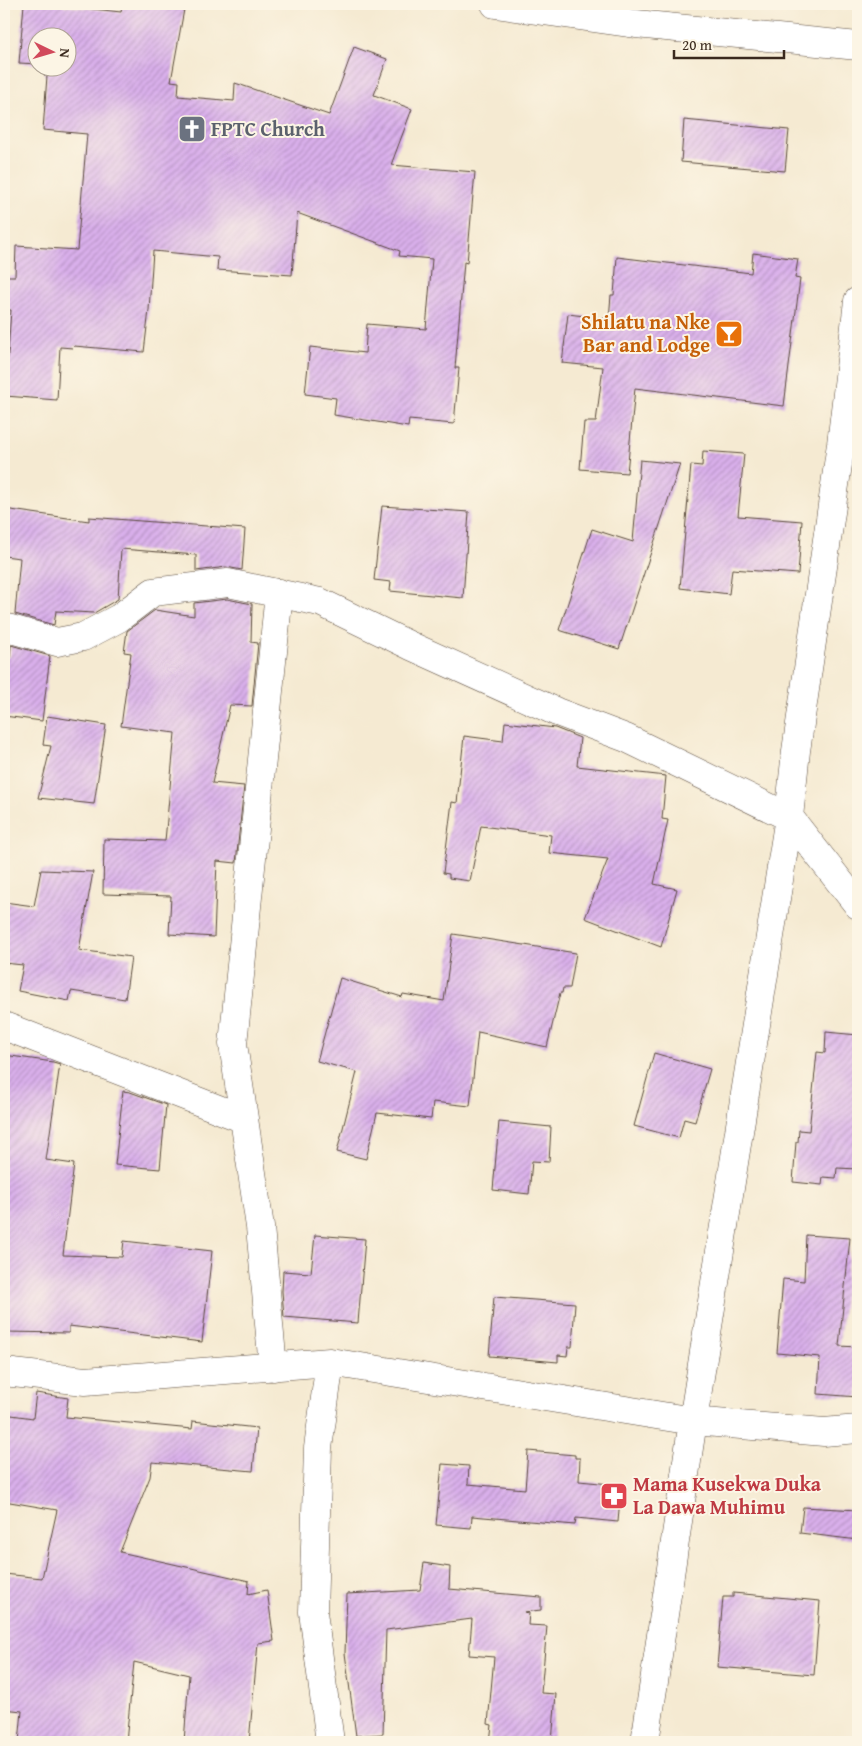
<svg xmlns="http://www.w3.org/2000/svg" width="862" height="1746" font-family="'Gentium Book Plus',serif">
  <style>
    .building { fill: url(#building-hatch) }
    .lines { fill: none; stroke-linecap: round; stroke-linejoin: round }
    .minor-casing { stroke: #574739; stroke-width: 29 }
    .minor { stroke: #fff; stroke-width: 28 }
    .labels { text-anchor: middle; stroke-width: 4; stroke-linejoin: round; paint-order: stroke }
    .worship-label { font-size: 20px; font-weight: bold; fill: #5b616d; stroke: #fcf5e5; text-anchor: start }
    .food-label { font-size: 20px; font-weight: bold; fill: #c56008; stroke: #fcf5e5; text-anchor: end }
    .health-label { font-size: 20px; font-weight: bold; fill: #be3a42; stroke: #fcf5e5; text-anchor: start }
  </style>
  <defs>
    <pattern id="building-hatch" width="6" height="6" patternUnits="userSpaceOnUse" patternTransform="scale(1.25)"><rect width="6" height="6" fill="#dab0ec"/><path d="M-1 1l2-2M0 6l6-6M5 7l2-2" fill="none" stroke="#b28fbf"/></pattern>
  </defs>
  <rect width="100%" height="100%" fill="#fcf5e5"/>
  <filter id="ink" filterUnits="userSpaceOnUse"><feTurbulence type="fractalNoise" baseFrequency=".02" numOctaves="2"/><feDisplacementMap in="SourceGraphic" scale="10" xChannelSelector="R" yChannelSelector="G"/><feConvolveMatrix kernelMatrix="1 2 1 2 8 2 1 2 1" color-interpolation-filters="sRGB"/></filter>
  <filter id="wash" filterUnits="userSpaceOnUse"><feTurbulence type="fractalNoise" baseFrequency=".0096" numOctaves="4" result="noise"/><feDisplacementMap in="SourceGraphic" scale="20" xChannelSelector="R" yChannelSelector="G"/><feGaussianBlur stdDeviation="1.12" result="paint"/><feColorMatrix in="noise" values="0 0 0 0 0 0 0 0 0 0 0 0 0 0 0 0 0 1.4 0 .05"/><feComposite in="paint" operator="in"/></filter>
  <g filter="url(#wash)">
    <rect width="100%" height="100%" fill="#f5ead2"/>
    <g id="blocks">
      <!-- building -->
      <path class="building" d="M24,4h23l74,8 1,-8h63l-14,77 8,1 -1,14 56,5 1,-18 94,32 25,-68 33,12 -13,36 38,14 -21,56 84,7 -8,91 -3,-1 -9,106h4l-5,56 -45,-4 -1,7 -74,-12 2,-17 -31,-4 5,-47 55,6 2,-29 59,5 6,-70 -33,-3 1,-5 -103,-38 -5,62 -75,-5 1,-13 -65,-6 -4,59 -5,42 -70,-6 -1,2 -13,-1 -3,53 -52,-4 6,-86h-7v-34h11l1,-30 61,4 10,-116 -44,-4 4,-54 -3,-1 1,-7h23v-30h-30v26l-19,-1z
        M684,120l105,10 -4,41 -104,-9z
        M753,253l45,6 -3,19 5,1 -16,127 -149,-18 -8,85 -47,-4 4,-47h12l7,-55 -41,-4 6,-49 41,5 2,-24h3l3,-38 134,16z
        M703,451l41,3 -6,62 64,5 -4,53 -66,-5 -3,25 -49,-6 11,-123 11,1z
        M640,460l40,4 -61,185 -60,-19 33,-101 41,13z
        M382,506l87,6 -6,86 -73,-7 1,-9 -17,-2z
        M4,509l85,12v-4l156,12 -3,41 -16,-3 -30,4v-16l-75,-6 -3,50 -24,14 -38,-2 -2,14 -39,-11 5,-56 -16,-2z
        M227,599l25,5 -1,38 7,1 -6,63 -22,-1 -18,78 32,3 -8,77 -19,-2 -3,76 -45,-3 2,-38 -68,-2 1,-55 61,2 10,-108 -54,-7 10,-73 -7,-1 3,-21 28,-21 39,6v-13z
        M11,645l39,11 -8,65 -38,-5v-60l6,1z
        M47,716l59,9 -12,79 -56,-6 13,-52 -8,-1z
        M505,722l50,6 25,10 -3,28 89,10 -4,43 6,1 -14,64 23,5 -16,58 -76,-29 23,-59 -59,-6 2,-18 -70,-9 -11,55 -21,-3v-4l-6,-1 9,-71 5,1 7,-67 39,5z
        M41,870l52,2 -14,78 52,7 -6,42 -54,-8 -2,10 -51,-10 5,-26 -19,-2v-61l30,4z
        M453,934l123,19 -6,35h-7l-1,5h-2l-13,54 -69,-15 -8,74 -37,-4 -2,17 -54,-6 -11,46 -29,-7 20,-80 -40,-11 23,-83 62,19 1,-3 41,7z
        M826,1032l32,3v134l-21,-1 -1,10 -13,-1 -1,8 -29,-3 3,-40h2l1,-12 10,1 8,-79 8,1z
        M654,1053l56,16 -15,53 -11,-3 -5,19 -45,-12z
        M4,1055l49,7 7,2 -14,96 28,4 -11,91 59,2 2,-16 88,10 -10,91 -133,-16v7l-65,-1z
        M123,1091l7,1 36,13 -6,64 -45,-4z
        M499,1122l52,5 -2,35 -17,-1 -3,33 -36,-4z
        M315,1235l50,4 -7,84 -74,-6 -2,-26 1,-20 28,2z
        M806,1235l44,3 -11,108 19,1v50l-40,-3 2,-37 -43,-4 6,-74 21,2z
        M494,1297l81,6 -3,44h-4l-1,9 -9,-1v7l-69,-6z
        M36,1393l32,5 -2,19 126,12 1,-8 64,7 -4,43 -101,-9 -2,15 -30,75 129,29 -1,13 19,-4 7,51 -16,2 -9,99h-65l5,-67 -55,-13 -8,80h-107l3,-31 -18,-2v-135l38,4 15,-68 -53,-9v-87l29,4z
        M528,1451l47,4v3h5l-1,23 42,4 -3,37 -42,-4 -1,7 -103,-9 -1,12 -35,-3 6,-61 27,2 -1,18 57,5z
        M803,1507l55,3v30l-58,-7z
        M424,1563l26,4 -1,22 92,8v13l-17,2 5,1 -1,12 19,1 -6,67 15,1 -4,48h-62l2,-17 -4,-1 6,-67 -25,-2 3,-36 -86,11 -3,104 -27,2 -11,-83 2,-59 73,-4z
        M733,1593l87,8 -6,74 -97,-8 6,-70h10z"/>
    </g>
  </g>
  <g filter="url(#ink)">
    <use href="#blocks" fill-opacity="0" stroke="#574739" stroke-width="1"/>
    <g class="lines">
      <defs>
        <path id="minor" d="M495,4l141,20 222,22
          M4,627l53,15 26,-5 36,-19 34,-26 75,-9 92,19 91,44 146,66 69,26 163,79 69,88
          M4,1026l240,93
          M273,1367l-13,-140 -27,-183 46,-451
          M4,1372l81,9 245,-19 363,59 131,11 34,-3
          M330,1742l-17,-130 5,-164 12,-86
          M645,1742l48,-321 96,-604 7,-66 45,-307 17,-143"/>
      </defs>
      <!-- minor casing -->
      <use href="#minor" class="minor-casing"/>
      <!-- minor -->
      <use href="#minor" class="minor"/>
    </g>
  </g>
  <!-- icons -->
  <defs>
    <symbol id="church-square" viewBox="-11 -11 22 22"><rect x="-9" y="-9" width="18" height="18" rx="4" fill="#6b7280" stroke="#fcf5e5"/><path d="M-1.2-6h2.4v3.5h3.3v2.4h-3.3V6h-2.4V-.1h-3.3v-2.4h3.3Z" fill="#fff"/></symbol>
    <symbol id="bar-square" viewBox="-11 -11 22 22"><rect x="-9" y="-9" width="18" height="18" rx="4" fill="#e8710a" stroke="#fcf5e5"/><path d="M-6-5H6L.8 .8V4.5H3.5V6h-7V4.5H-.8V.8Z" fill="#fff"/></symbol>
    <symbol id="pharmacy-square" viewBox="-11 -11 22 22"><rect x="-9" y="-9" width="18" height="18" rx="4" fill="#e0444e" stroke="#fcf5e5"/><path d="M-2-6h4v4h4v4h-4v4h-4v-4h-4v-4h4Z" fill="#fff"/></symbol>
  </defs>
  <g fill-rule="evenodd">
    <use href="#church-square" x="176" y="113" width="32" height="32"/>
    <use href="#bar-square" x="713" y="318" width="32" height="32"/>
    <use href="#pharmacy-square" x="598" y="1480" width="32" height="32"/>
  </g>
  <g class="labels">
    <!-- worship labels -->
    <g class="worship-label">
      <text x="211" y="136">FPTC Church</text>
    </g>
    <!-- food labels -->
    <g class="food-label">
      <text x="710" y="329">Shilatu na Nke<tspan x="710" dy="23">Bar and Lodge</tspan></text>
    </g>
    <!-- health labels -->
    <g class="health-label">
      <text x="633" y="1491">Mama Kusekwa Duka<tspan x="633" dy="23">La Dawa Muhimu</tspan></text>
    </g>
  </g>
  <!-- margin -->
  <rect width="862" height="1746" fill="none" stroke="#fcf5e5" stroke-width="20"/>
  <!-- north arrow -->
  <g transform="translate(52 52) rotate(95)"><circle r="24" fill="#fcf5e5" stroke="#afa495"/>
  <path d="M0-4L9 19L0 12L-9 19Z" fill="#d1495b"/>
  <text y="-8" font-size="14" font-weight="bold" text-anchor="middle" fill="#3b2a1e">N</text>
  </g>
  <!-- scale -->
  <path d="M674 50v8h110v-8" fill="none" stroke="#3b2a1e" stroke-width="2.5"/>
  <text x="682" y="50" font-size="15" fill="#3b2a1e" stroke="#fcf5e5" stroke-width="4" paint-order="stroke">20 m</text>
</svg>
